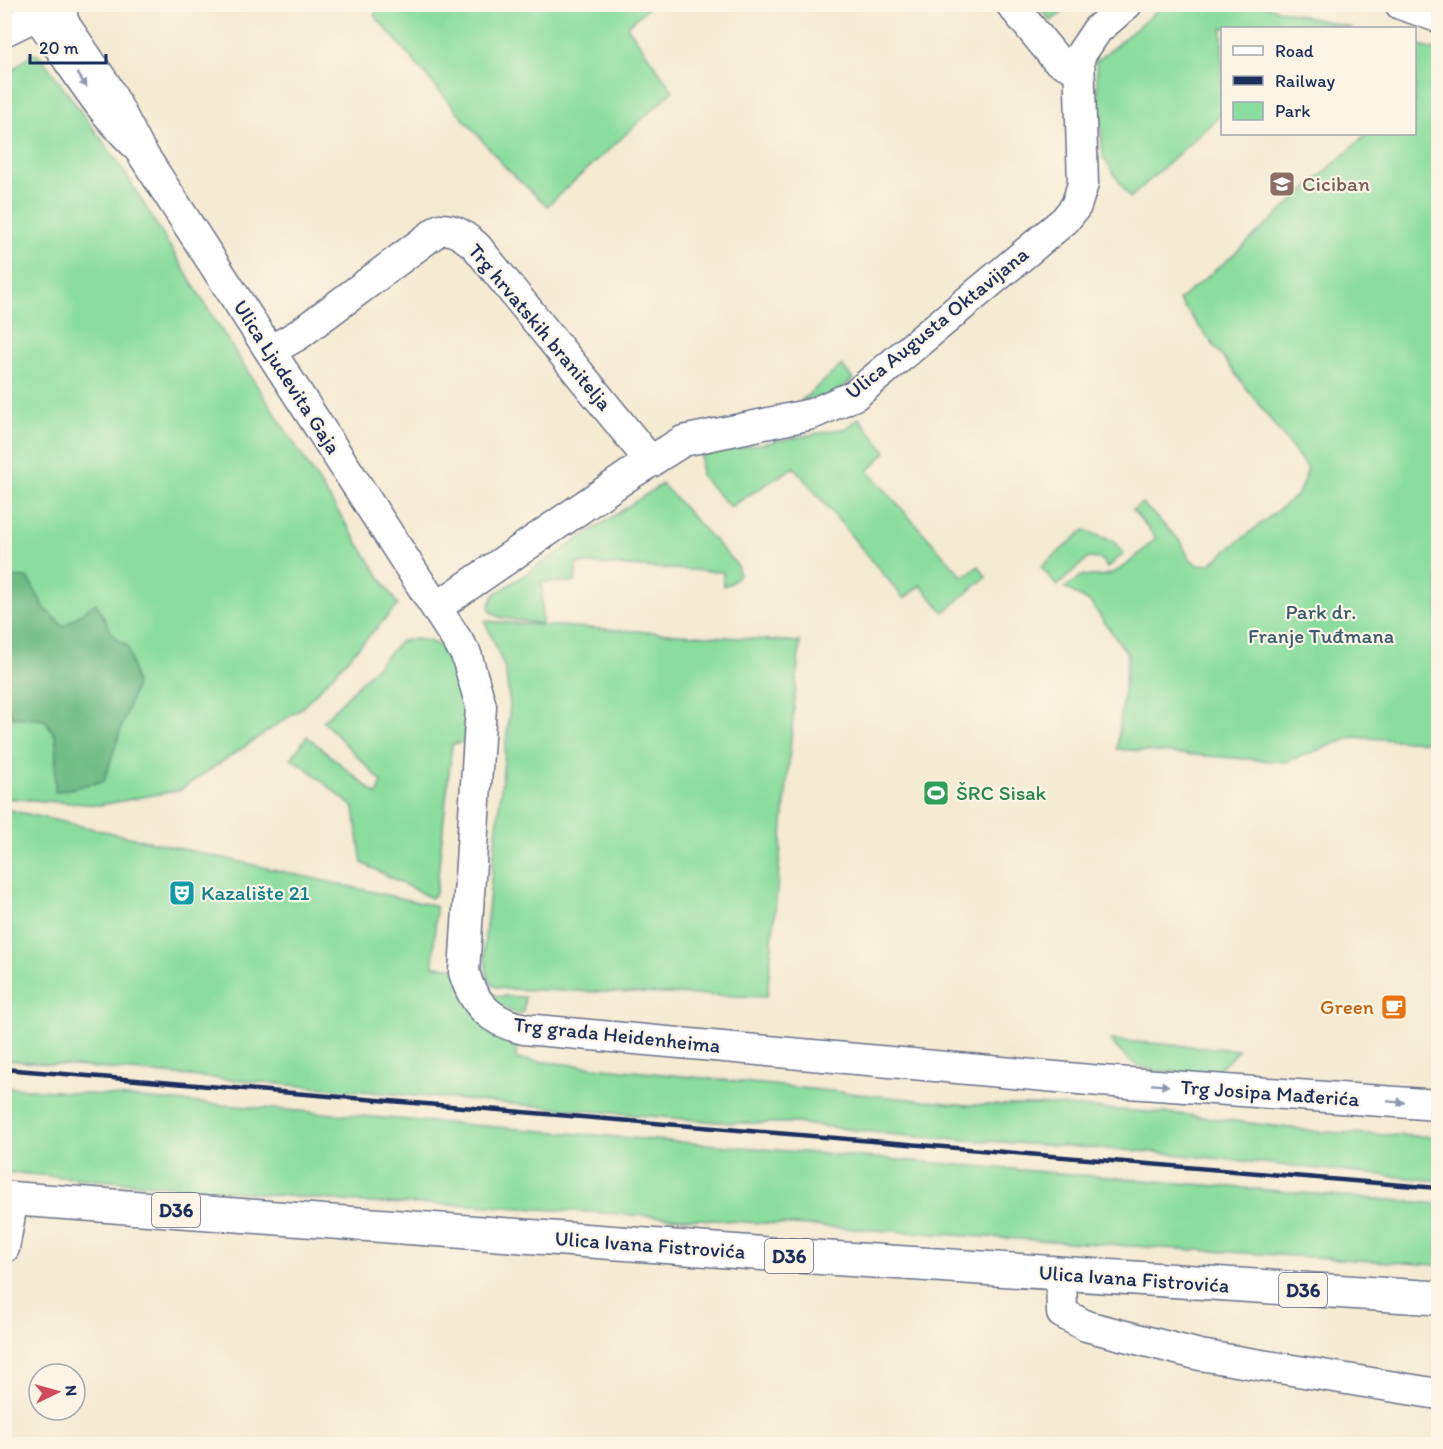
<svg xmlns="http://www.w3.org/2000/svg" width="1443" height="1449" font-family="Itim,sans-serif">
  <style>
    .green { fill: #8add9e; stroke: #52867e; stroke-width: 1.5 }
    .forest { fill: #6fbc85; stroke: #457672; stroke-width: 1.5 }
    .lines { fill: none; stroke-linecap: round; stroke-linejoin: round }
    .minor-casing { stroke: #677087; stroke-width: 33 }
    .primary-casing { stroke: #677087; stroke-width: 36 }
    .minor { stroke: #fff; stroke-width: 30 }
    .primary { stroke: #fff; stroke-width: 33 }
    .rail { stroke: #1b2f5e; stroke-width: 4.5 }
    .oneway { fill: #8d97ae }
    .labels { text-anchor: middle; stroke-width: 4.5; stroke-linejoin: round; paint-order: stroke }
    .shield { fill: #fcf5e5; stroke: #5e6a86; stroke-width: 1.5 }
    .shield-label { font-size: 20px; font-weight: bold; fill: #1b2f5e }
    .education-label { font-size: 21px; fill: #785e54; stroke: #fcf5e5; text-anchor: start }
    .street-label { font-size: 21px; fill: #1b2f5e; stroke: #fcf5e5 }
    .park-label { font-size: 21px; fill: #375a6e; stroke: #fcf5e5 }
    .leisure-label { font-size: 21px; fill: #27864d; stroke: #fcf5e5; text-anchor: start }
    .culture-label { font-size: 21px; fill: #0d838f; stroke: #fcf5e5; text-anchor: start }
    .food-label { font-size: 21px; fill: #c56008; stroke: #fcf5e5; text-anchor: end }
  </style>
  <rect width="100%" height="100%" fill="#fcf5e5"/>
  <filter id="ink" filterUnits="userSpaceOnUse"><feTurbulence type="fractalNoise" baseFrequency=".0167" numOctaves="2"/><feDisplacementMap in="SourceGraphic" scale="12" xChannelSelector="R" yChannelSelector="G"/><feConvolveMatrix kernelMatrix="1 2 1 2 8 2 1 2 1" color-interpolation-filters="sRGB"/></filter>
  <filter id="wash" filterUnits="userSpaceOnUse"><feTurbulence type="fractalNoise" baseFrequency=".008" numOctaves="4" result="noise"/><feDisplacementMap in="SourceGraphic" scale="24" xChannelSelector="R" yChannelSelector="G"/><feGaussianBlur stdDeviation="1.35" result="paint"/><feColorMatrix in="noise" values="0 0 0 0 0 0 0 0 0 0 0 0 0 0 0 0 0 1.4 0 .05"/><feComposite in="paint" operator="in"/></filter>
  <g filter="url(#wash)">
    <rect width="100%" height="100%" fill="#f5ead2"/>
    <!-- green -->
    <path class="green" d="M383,4l268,1 -24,21 46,65 -126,115 -41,-38 -132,-153z
      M1037,5h34l-20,16z
      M1164,5h96l93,23h-131v86l-92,84 -27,-41 -7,-95z
      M1415,45l23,6v692l-85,-6 -67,25 -169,-13 11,-94 -37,-52 -26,-15 18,-13c34,7 50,-16 73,-37l-23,-28 9,-7 40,40 6,14 10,8 12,-1 88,-70 10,-25 -129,-169 52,-43 136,-123h47z
      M32,54l8,2 80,109 98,160 180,280 -96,103 -122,82 -80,15 -95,-7 -1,-721z
      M842,365l11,14 -21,16 -31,6z
      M859,418l27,34 -18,19 95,106 16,-11 7,11 -42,35 -24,-27 -16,14 -110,-132 -64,40 -29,-31v-21l146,-27z
      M662,484l75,81 2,9 -8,9 -8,3v-14l-146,-9 -2,19h-33v42l-43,-7 -8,-5 -2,-7 6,-11z
      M1084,530l29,11 11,12 -17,15 -5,-9 -14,-1 -31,28 -16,-19z
      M485,621l315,21 -33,355 -262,-8 -11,-3 -7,-11 -3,-28 26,-242 -5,-36z
      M416,639c52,4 49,60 52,100l-2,3 -14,2 -16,149 -5,5 -69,-35 -8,-55 -49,-41 -14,-8 16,-23 70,59 5,-13 -59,-61 78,-80z
      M5,809l431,97 -3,60 19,1 65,74 -1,18 451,46h82l129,9 144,18 116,5v44l-285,-29 -247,-16 -110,-13h-65l-726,-63z
      M487,992l10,4 28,1 -2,15 -4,3 -19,-9z
      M1110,1040l128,10c-6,8 -12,14 -21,19 -14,6 -60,4 -75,-2 -14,-5 -22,-16 -32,-27z
      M5,1087l1433,117v61l-965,-60 -105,-2 -363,-31z"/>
    <!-- forest -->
    <path class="forest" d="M5,577l23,1 17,31 18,17 33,-23 17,32 15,12 8,37 -32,97 -49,11 1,-55 -11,-17 -33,-3 -7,-16z"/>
  </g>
  <g filter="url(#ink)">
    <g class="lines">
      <defs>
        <path id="minor" d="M1011,4l45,55 22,11
          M1400,4l38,13
          M4,31l31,-15 6,5c32,43 57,89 97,126l-31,-60 -40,-59 -5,-9v-15
          M138,147l328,507 15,52 -17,266c9,32 27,50 60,57l577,52 337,24
          M270,351l28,-16 142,-106c15,-1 25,8 36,17l175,216
          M437,607l192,-132 54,-34 129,-27 43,-19 210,-175 11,-14 7,-22 -4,-127 18,-27 30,-26
          M4,1248l9,-50
          M1061,1273l1,40 24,13 114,29 238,39"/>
        <path id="primary" d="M4,1198l779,57 655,43"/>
      </defs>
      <!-- minor casing -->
      <use href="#minor" class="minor-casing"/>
      <!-- primary casing -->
      <use href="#primary" class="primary-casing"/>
      <!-- minor -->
      <use href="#minor" class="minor"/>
      <!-- primary -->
      <use href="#primary" class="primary"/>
      <!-- rail -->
      <path class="rail" d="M4,1069l1434,119"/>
    </g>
    <!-- one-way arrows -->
    <defs><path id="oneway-solid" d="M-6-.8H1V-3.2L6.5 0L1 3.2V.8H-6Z" transform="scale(1.5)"/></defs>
    <g class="oneway">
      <use href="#oneway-solid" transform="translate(82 80) rotate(56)"/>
      <use href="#oneway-solid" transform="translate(1160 1085) rotate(4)"/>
      <use href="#oneway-solid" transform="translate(1396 1102) rotate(4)"/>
    </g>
  </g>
  <!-- icons -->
  <defs>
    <symbol id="school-square" viewBox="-11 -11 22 22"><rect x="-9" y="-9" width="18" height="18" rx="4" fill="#8d6e63" stroke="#fcf5e5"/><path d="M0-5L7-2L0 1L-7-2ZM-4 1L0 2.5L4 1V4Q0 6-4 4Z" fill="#fff"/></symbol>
    <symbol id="stadium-square" viewBox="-11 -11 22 22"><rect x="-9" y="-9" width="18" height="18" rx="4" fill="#2e9e5b" stroke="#fcf5e5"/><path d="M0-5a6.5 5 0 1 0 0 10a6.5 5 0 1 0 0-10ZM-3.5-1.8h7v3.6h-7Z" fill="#fff"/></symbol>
    <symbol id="theatre-square" viewBox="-11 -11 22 22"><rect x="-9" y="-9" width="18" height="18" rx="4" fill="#0f9aa8" stroke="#fcf5e5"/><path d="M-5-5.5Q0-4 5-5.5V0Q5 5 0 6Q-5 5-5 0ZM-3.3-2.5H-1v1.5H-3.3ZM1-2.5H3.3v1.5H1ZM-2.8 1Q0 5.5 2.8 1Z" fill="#fff"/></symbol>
    <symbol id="cafe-square" viewBox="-11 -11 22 22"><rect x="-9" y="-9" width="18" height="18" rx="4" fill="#e8710a" stroke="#fcf5e5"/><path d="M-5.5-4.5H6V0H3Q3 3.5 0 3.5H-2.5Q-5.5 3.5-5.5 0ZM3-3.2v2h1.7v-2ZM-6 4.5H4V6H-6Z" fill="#fff"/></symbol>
  </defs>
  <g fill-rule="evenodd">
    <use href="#school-square" x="1267" y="169" width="30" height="30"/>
    <use href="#stadium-square" x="921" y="778" width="30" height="30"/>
    <use href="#theatre-square" x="167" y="878" width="30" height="30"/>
    <use href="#cafe-square" x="1379" y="992" width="30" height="30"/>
  </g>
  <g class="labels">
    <!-- shield labels -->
    <g class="shield">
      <rect x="152" y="1193" width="48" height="34" rx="4.5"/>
      <rect x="765" y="1239" width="48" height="34" rx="4.5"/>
      <rect x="1279" y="1273" width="48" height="34" rx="4.5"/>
    </g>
    <g class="shield-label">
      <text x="176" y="1217">D36</text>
      <text x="789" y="1263">D36</text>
      <text x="1303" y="1297">D36</text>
    </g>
    <!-- education labels -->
    <g class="education-label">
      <text x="1302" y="191">Ciciban</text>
    </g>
    <!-- street labels -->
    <g class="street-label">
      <text transform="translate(937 323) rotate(-39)" y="7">Ulica Augusta Oktavijana</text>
      <text transform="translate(540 327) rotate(50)" y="7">Trg hrvatskih branitelja</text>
      <text transform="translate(287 377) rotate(57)" y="7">Ulica Ljudevita Gaja</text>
      <text transform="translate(617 1035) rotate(6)" y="7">Trg grada Heidenheima</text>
      <text transform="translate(1270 1093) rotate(4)" y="7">Trg Josipa Mađerića</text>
      <text transform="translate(650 1245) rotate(4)" y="7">Ulica Ivana Fistrovića</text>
      <text transform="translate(1134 1279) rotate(4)" y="7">Ulica Ivana Fistrovića</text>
    </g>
    <!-- park labels -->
    <g class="park-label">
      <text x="1321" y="619">Park dr.<tspan x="1321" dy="24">Franje Tuđmana</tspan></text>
    </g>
    <!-- leisure labels -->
    <g class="leisure-label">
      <text x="956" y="800">ŠRC Sisak</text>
    </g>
    <!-- culture labels -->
    <g class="culture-label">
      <text x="201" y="900">Kazalište 21</text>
    </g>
    <!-- food labels -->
    <g class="food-label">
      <text x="1374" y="1014">Green</text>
    </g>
  </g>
  <!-- margin -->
  <rect width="1443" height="1449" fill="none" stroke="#fcf5e5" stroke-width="24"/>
  <!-- legend -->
  <rect x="1221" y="27" width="195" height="108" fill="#fcf5e5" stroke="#a2a6af" stroke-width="1.5"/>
  <rect x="1233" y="46" width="30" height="9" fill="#ffffff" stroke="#a2a6af" stroke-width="1.5"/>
  <text x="1275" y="57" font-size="18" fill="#1b2f5e">Road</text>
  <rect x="1233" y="76" width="30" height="9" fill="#1b2f5e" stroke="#a2a6af" stroke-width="1.5"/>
  <text x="1275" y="87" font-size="18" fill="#1b2f5e">Railway</text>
  <rect x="1233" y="102" width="30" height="18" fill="#8add9e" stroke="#a2a6af" stroke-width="1.5"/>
  <text x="1275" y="117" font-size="18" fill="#1b2f5e">Park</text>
  <!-- north arrow -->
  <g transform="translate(57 1392) rotate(85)"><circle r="28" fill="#fcf5e5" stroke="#a2a6af" stroke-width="1.5"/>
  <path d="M0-4.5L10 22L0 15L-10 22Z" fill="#d1495b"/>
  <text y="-9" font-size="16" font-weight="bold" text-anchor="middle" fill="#1b2f5e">N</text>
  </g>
  <!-- scale -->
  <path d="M30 54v9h76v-9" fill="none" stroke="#1b2f5e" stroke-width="3"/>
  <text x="39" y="54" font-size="18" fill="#1b2f5e" stroke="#fcf5e5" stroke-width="4.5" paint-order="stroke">20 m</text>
</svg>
